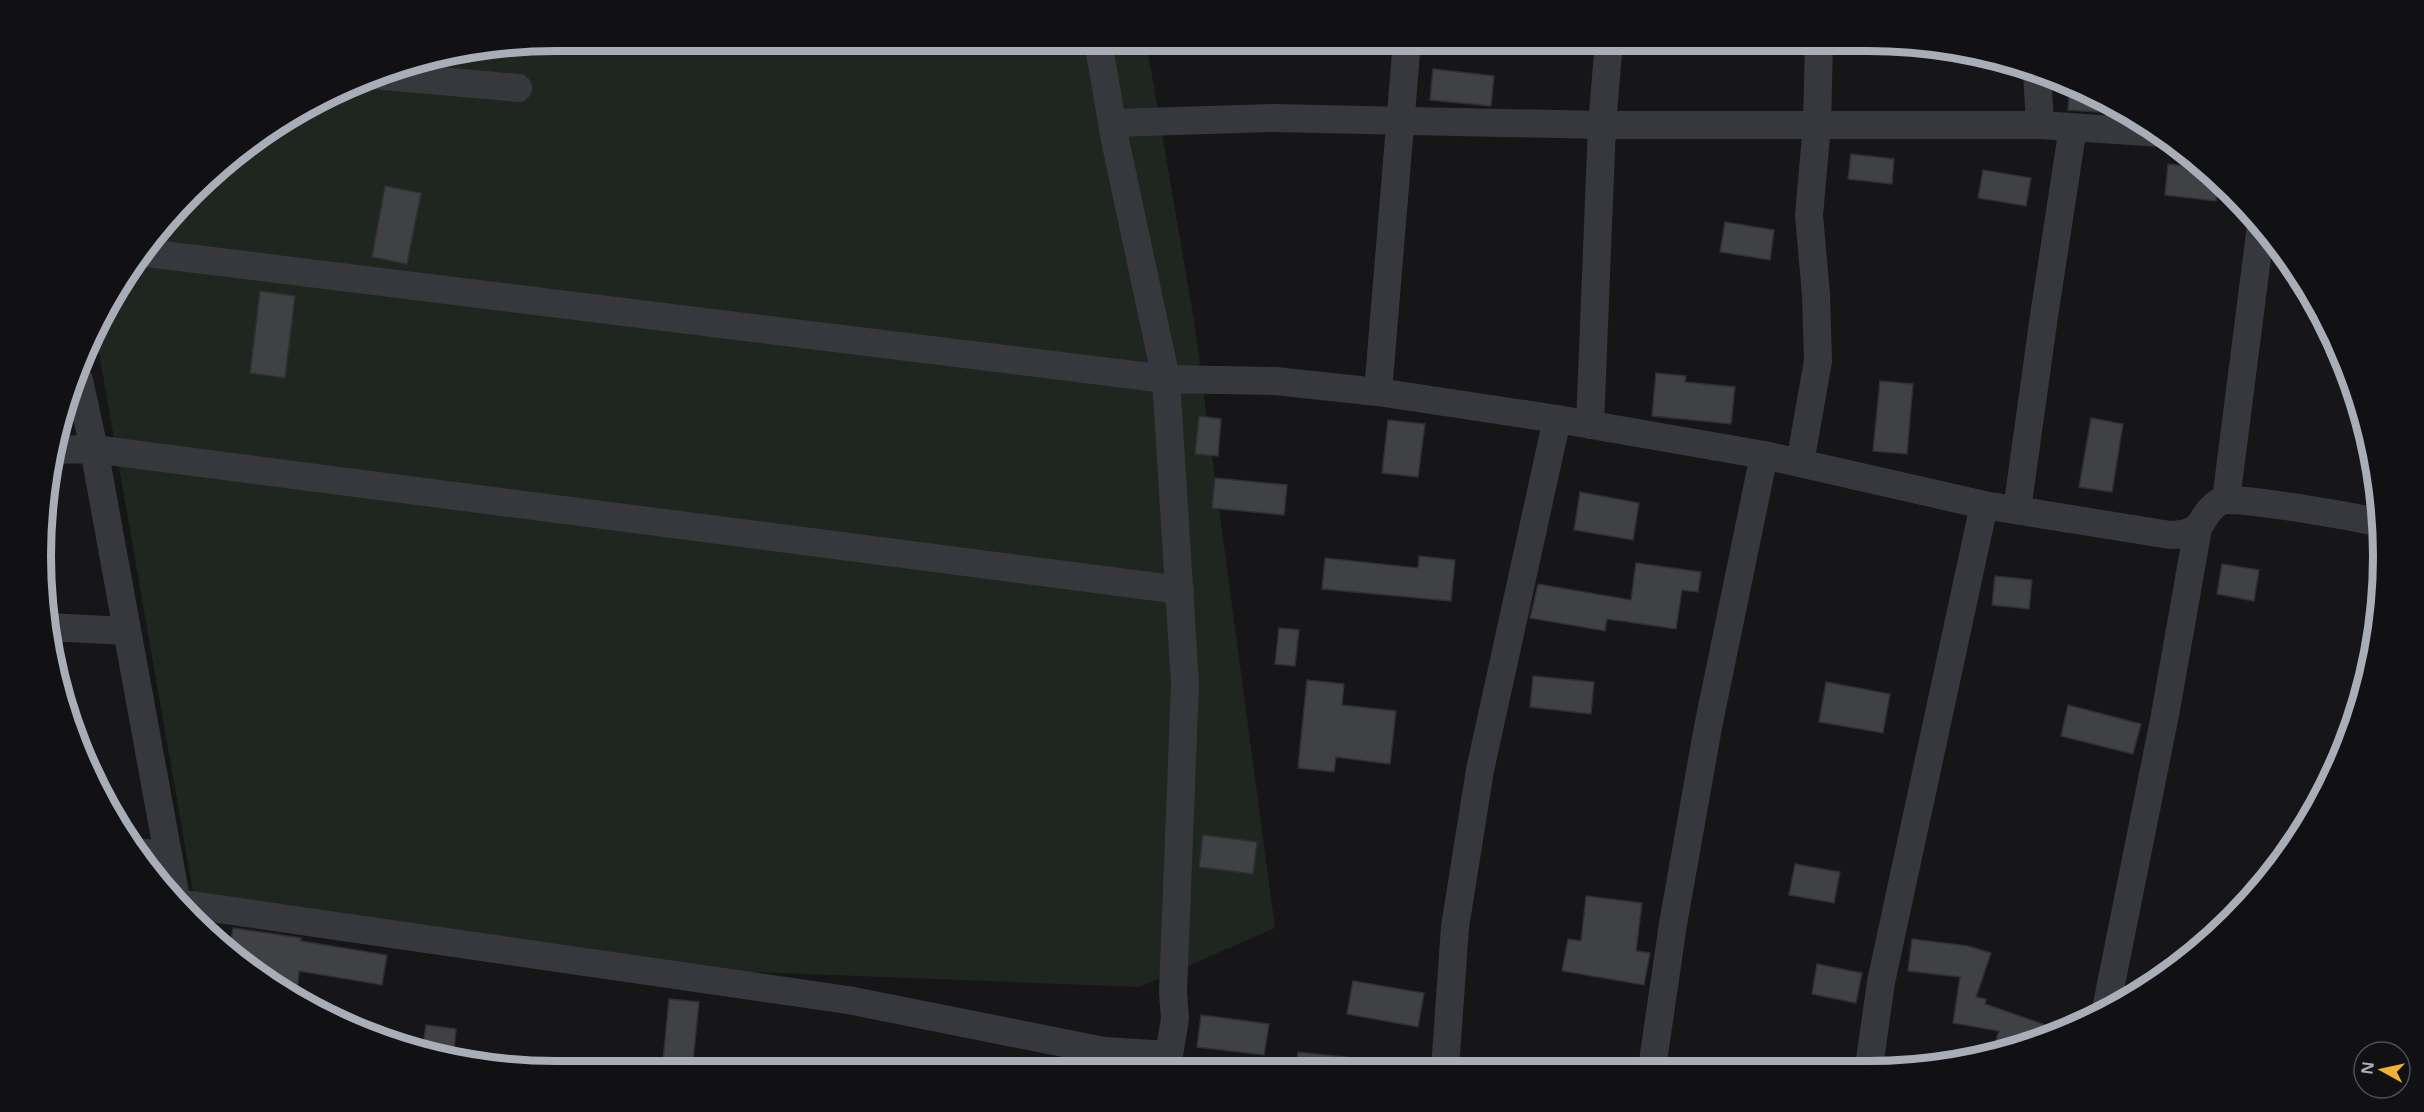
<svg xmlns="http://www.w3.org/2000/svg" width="2424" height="1112" font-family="'Open Sans',sans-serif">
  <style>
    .green { fill: #1e261f }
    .building { fill: #404145; stroke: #303034; stroke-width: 1.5 }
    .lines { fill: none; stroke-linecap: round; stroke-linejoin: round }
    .minor { stroke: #37383d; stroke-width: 28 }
    .rim { fill: none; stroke: #a8adb8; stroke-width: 8 }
  </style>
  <rect width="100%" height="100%" fill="#161618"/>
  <!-- green -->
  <path class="green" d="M556,41h590l48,279 81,608 -135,59 -540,-21 -403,-51 -101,-580 13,-36 107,-131 83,-59 91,-41z"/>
  <!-- building -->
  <path class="building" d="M1433,69l61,7 -3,30 -61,-6z
    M2070,83l60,31 -62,-4z
    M1851,154l43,5 -2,25 -44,-5z
    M2168,164l36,4 14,12 -2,21 -51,-6z
    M1983,170l48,8 -5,28 -48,-8z
    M385,186l36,7 -14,71 -35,-7z
    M1725,222l49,8 -4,30 -50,-8z
    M260,291l35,5 -10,82 -35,-5z
    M1656,373l30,3 -1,6 50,5 -4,37 -79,-8z
    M1880,381l33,3 -6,70 -34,-3z
    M1199,416l22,3 -3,37 -23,-2z
    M2091,418l32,6 -11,68 -33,-5z
    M1388,420l37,4 -7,53 -36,-4z
    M1215,478l72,7 -3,30 -72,-7z
    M1580,492l59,11 -6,37 -59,-10z
    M1419,556l36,4 -4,41 -129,-12 3,-31 93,10z
    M1636,563l65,9 -3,20 -16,-2 -6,39 -69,-10 -2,12 -75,-13 8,-34 93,16z
    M2222,564l37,6 -5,31 -37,-7z
    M1995,576l37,4 -3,29 -37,-4z
    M1279,628l20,2 -4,36 -20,-2z
    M1533,676l61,6 -3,32 -61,-7z
    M1307,680l37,4 -2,21 54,6 -6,53 -54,-7 -2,15 -36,-4z
    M1826,682l64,12 -7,39 -64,-11z
    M2068,705l73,19 -8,30 -72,-18z
    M1203,835l54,7 -4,32 -54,-7z
    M1795,864l45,8 -6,31 -45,-8z
    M1586,896l56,7 -6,48 14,2 -6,32 -82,-14 6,-32 13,2z
    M233,928l68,10v3l86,14 -5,30 -83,-14 -2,23 -68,-42z
    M1912,939l56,7 23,7 -15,44 10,2 -1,5 81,28 -52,14 -18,-6 3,-9 -46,-8 7,-46 -52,-6z
    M1817,964l45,9 -6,30 -44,-9z
    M1353,981l71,12 -6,34 -71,-13z
    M669,999l30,3 -7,69h-30z
    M1201,1015l68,9 -5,31 -67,-8z
    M426,1025l30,4 -3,32 -31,-9z
    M1298,1052l55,6 -1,11h-56z"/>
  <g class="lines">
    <!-- minor -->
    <path class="minor" d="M2037,71l3,54
      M373,75l145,13
      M1112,123l161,-5 329,7h438l122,8
      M147,253l1019,126 109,2 103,11 179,27 207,36 220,50 186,30c40,-1 26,-20 51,-34 12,-6 139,17 159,22
      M79,380l15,69 81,444
      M1378,392l29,-351
      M1590,425l12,-300 7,-84
      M52,450l42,-1 1086,141
      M1800,463l18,-102 -2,-66 -7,-80 8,-90 2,-84
      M2226,500l35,-274
      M2017,510l27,-194 29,-189
      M46,627l81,4
      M142,853l26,1
      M184,904l664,96 256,51 65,4 6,-36 -2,-27 12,-308 -19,-305 -51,-239 -17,-99
      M2106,1009l59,-294 33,-187
      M1869,1067l12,-85 103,-477
      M1652,1068l21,-144 35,-197 56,-272
      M1445,1069l10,-142 25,-157 77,-351"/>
  </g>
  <!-- crop -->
  <path d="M0 0H2424V1112H0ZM556 51H1868A505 505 0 0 1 2373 556V556A505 505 0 0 1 1868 1061H556A505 505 0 0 1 51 556V556A505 505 0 0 1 556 51Z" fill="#111113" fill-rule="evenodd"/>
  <path class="rim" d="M556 51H1868A505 505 0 0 1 2373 556V556A505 505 0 0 1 1868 1061H556A505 505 0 0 1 51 556V556A505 505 0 0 1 556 51Z"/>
  <!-- north arrow -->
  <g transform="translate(2382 1070) rotate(278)"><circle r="28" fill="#111113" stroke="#4d4f55" stroke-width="1.5"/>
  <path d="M0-4.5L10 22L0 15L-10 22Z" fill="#f2b134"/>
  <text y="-9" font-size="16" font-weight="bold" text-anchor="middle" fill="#a8adb8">N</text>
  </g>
</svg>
